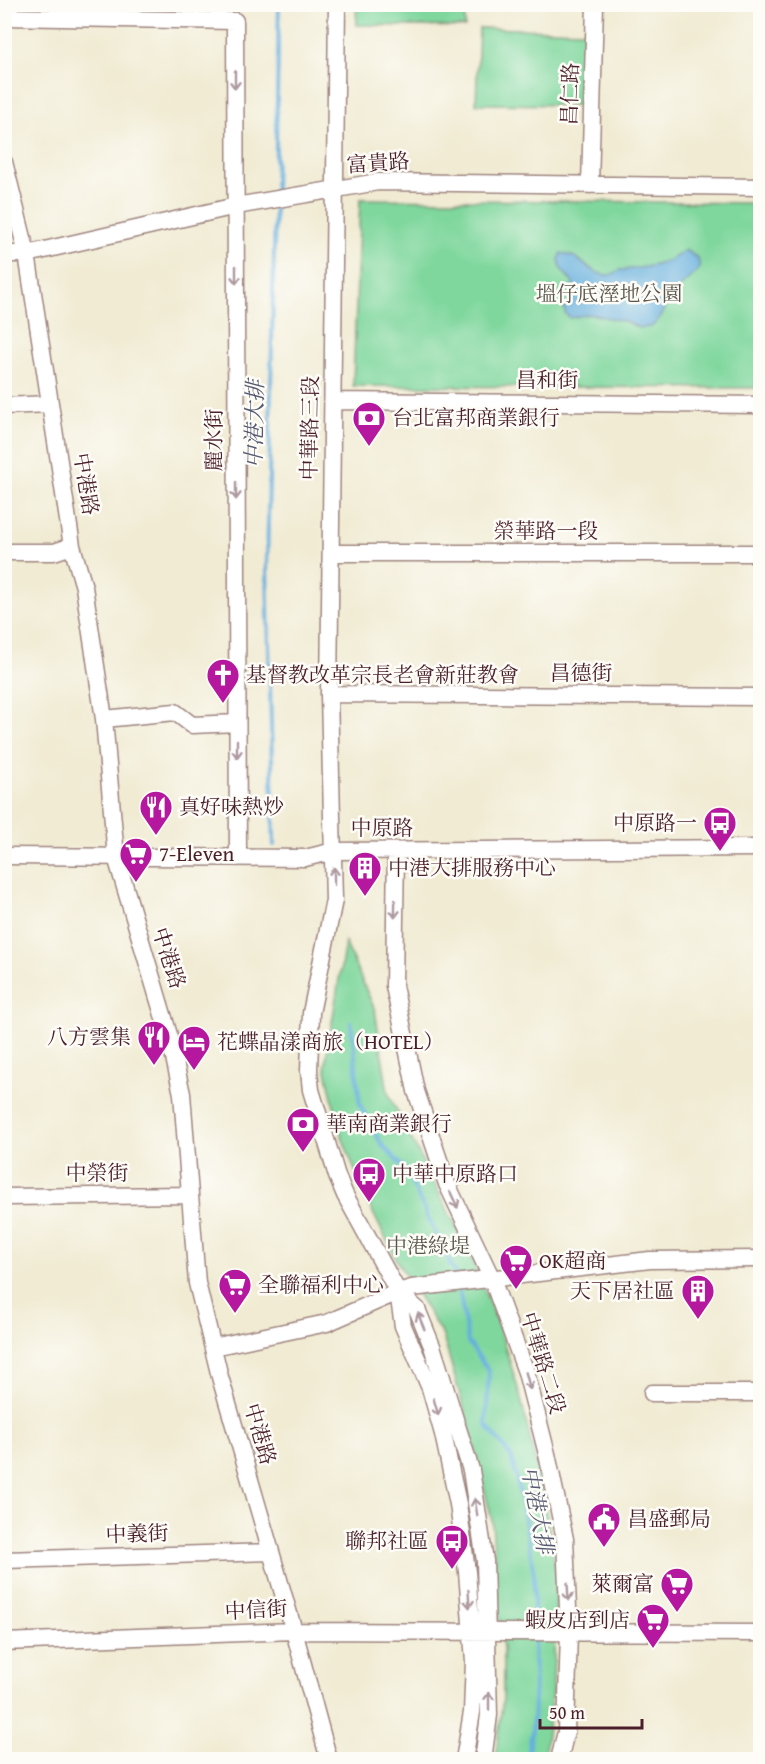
<svg xmlns="http://www.w3.org/2000/svg" width="765" height="1764" font-family="'Gentium Book Plus','Noto Serif TC',serif">
  <style>
    .green { fill: #7fd79d; stroke: #647b64; stroke-width: 1.5 }
    .water { fill: #65afdd; stroke: #586784; stroke-width: 1.5 }
    .lines { fill: none; stroke-linecap: round; stroke-linejoin: round }
    .stream { stroke: #65afdd; stroke-width: 4 }
    .minor-casing { stroke: #9e857f; stroke-width: 19 }
    .minor { stroke: #fff; stroke-width: 16 }
    .oneway { stroke: #ae9aa0 }
    .labels { text-anchor: middle; stroke-width: 5; stroke-linejoin: round; paint-order: stroke }
    .street-label { font-size: 21px; fill: #4a1f2b; stroke: #fdfcf7 }
    .park-label { font-size: 21px; fill: #5a564d; stroke: #fdfcf7 }
    .poi-label { font-size: 21px; fill: #4a1f2b; stroke: #fdfcf7; text-anchor: start }
    .water-label { font-size: 22px; font-style: italic; fill: #555972; stroke: #fdfcf7 }
  </style>
  <rect width="100%" height="100%" fill="#fdfcf7"/>
  <filter id="ink" filterUnits="userSpaceOnUse"><feTurbulence type="fractalNoise" baseFrequency=".0167" numOctaves="2"/><feDisplacementMap in="SourceGraphic" scale="12" xChannelSelector="R" yChannelSelector="G"/><feConvolveMatrix kernelMatrix="1 2 1 2 8 2 1 2 1" color-interpolation-filters="sRGB"/></filter>
  <filter id="wash" filterUnits="userSpaceOnUse"><feTurbulence type="fractalNoise" baseFrequency=".008" numOctaves="4" result="noise"/><feDisplacementMap in="SourceGraphic" scale="24" xChannelSelector="R" yChannelSelector="G"/><feGaussianBlur stdDeviation="1.35" result="paint"/><feColorMatrix in="noise" values="0 0 0 0 0 0 0 0 0 0 0 0 0 0 0 0 0 1.4 0 .05"/><feComposite in="paint" operator="in"/></filter>
  <g filter="url(#wash)">
    <rect width="100%" height="100%" fill="#f1ebd3"/>
    <!-- green -->
    <path class="green" d="M356,5h109v22l-108,-2z
      M479,28l105,3 -2,74 -106,-1z
      M360,199l400,4v185l-407,-2z
      M345,942l30,68 13,83 81,159 30,75 21,68 24,103 13,79 -4,108 -9,74h-49l8,-61v-49l-6,-51 -5,-77 -20,-84 -29,-101 -45,-73 -33,-66 -26,-68 -14,-63z"/>
    <!-- water -->
    <path class="water" d="M685,250l13,8 2,10c-10,11 -22,19 -31,31 -7,11 -6,19 -18,28l-12,1 -15,-7 -34,-7 -20,4 -5,-5 -1,-7 5,-4 4,-19 -12,-14 -2,-10 2,-6c5,1 11,2 15,5 14,9 27,25 44,12 23,-2 47,-4 65,-20z"/>
    <g class="lines">
      <!-- stream -->
      <path class="stream" d="M275,193l4,-189
        M274,845l-7,-278 8,-363
        M351,1022l9,83 22,40 23,24 52,109
        M459,1288l9,54 21,29 -3,54 25,31 10,41 13,77v53
        M527,1760c9,-40 8,-82 7,-122"/>
    </g>
  </g>
  <g filter="url(#ink)">
    <g class="lines">
      <defs>
        <path id="minor" d="M337,4l-8,690 5,206 -23,113 -2,58 2,19 26,86 8,19 53,97 19,17 15,37 39,124 14,91 4,154 -6,45
          M4,17l231,4 3,837
          M4,162l23,92 45,292 12,41 20,132 12,138 53,178 13,59 15,189 23,94 74,254 35,129
          M590,185l5,-181
          M4,254h23l209,-48 142,-24 382,5
          M334,401l426,4
          M4,406l46,-2
          M4,552h50l18,-6
          M331,553h429
          M329,694l431,3
          M104,719l71,-7 17,13 45,-2
          M396,851l-2,135 22,105 31,93 45,95 34,93 21,82 18,85 4,93 -3,100 -7,28
          M4,856l301,2 29,-7 426,-3
          M4,1197l186,-2
          M398,1292l5,34 27,62 13,46 15,70 9,68 7,89 -2,51 -8,48
          M213,1347l114,-24 71,-31 14,-4 238,-28 110,-1
          M652,1393h108
          M4,1560l267,-8
          M4,1642l290,-11 466,2"/>
      </defs>
      <!-- minor casing -->
      <use href="#minor" class="minor-casing"/>
      <!-- minor -->
      <use href="#minor" class="minor"/>
    </g>
    <!-- one-way arrows -->
    <defs><path id="oneway-shaft" d="M-6 0H5M1.5-3L5.5 0L1.5 3" fill="none" stroke-width="1.6" stroke-linecap="round" stroke-linejoin="round" transform="scale(1.5)"/></defs>
    <g class="oneway">
      <use href="#oneway-shaft" transform="translate(235 80) rotate(90)"/>
      <use href="#oneway-shaft" transform="translate(236 275) rotate(90)"/>
      <use href="#oneway-shaft" transform="translate(236 491) rotate(90)"/>
      <use href="#oneway-shaft" transform="translate(237 749) rotate(90)"/>
      <use href="#oneway-shaft" transform="translate(334 876) rotate(-90)"/>
      <use href="#oneway-shaft" transform="translate(395 909) rotate(91)"/>
      <use href="#oneway-shaft" transform="translate(454 1200) rotate(65)"/>
      <use href="#oneway-shaft" transform="translate(421 1321) rotate(-112)"/>
      <use href="#oneway-shaft" transform="translate(528 1381) rotate(75)"/>
      <use href="#oneway-shaft" transform="translate(436 1407) rotate(74)"/>
      <use href="#oneway-shaft" transform="translate(476 1507) rotate(-99)"/>
      <use href="#oneway-shaft" transform="translate(568 1592) rotate(87)"/>
      <use href="#oneway-shaft" transform="translate(469 1599) rotate(86)"/>
      <use href="#oneway-shaft" transform="translate(489 1701) rotate(-90)"/>
    </g>
  </g>
  <!-- icons -->
  <defs>
    <symbol id="bank-pin" viewBox="-11 -11 22 30"><path d="M0 17L-7.5 6A9.5 9.5 0 1 1 7.5 6Z" fill="#b5179e" stroke="#fdfcf7"/><path d="M-6-4H6V4H-6ZM0-2.3a2.3 2.3 0 1 0 0 4.6a2.3 2.3 0 1 0 0-4.6Z" fill="#fff"/></symbol>
    <symbol id="church-pin" viewBox="-11 -11 22 30"><path d="M0 17L-7.5 6A9.5 9.5 0 1 1 7.5 6Z" fill="#b5179e" stroke="#fdfcf7"/><path d="M-1.2-6h2.4v3.5h3.3v2.4h-3.3V6h-2.4V-.1h-3.3v-2.4h3.3Z" fill="#fff"/></symbol>
    <symbol id="restaurant-pin" viewBox="-11 -11 22 30"><path d="M0 17L-7.5 6A9.5 9.5 0 1 1 7.5 6Z" fill="#b5179e" stroke="#fdfcf7"/><path d="M-5-6h1v4h1v-4h1v4h1v-4h1v5L-1.5 .5V6h-2V.5L-5-1ZM5-6V6H3V1.5H1.5Q1.5-4 5-6Z" fill="#fff"/></symbol>
    <symbol id="bus-pin" viewBox="-11 -11 22 30"><path d="M0 17L-7.5 6A9.5 9.5 0 1 1 7.5 6Z" fill="#b5179e" stroke="#fdfcf7"/><path d="M-5-6H5V4H4V6H2V4H-2V6H-4V4H-5ZM-3.5-4V0h7V-4ZM-3.5 1.2v1.5H-2V1.2ZM2 1.2v1.5H3.5V1.2Z" fill="#fff"/></symbol>
    <symbol id="supermarket-pin" viewBox="-11 -11 22 30"><path d="M0 17L-7.5 6A9.5 9.5 0 1 1 7.5 6Z" fill="#b5179e" stroke="#fdfcf7"/><path d="M-6-5.5h2.5l.6 2H6L4.5 2H-2.5L-4.4-4H-6ZM-1.5 3.2a1.3 1.3 0 1 0 .1 0ZM3 3.2a1.3 1.3 0 1 0 .1 0Z" fill="#fff"/></symbol>
    <symbol id="building-pin" viewBox="-11 -11 22 30"><path d="M0 17L-7.5 6A9.5 9.5 0 1 1 7.5 6Z" fill="#b5179e" stroke="#fdfcf7"/><path d="M-4-6H4V6H1V3H-1V6H-4ZM-2.5-4.3h1.7v1.8h-1.7ZM.8-4.3h1.7v1.8H.8ZM-2.5-1h1.7V.8h-1.7ZM.8-1h1.7V.8H.8Z" fill="#fff"/></symbol>
    <symbol id="hotel-pin" viewBox="-11 -11 22 30"><path d="M0 17L-7.5 6A9.5 9.5 0 1 1 7.5 6Z" fill="#b5179e" stroke="#fdfcf7"/><path d="M-6-4.5h1.5V1H6V5H4.5V3h-9V5H-6ZM-4 0a1.8 1.8 0 1 1 3.6 0ZM.5 0V-2.5h3Q6-2.5 6 0Z" fill="#fff"/></symbol>
    <symbol id="civic-pin" viewBox="-11 -11 22 30"><path d="M0 17L-7.5 6A9.5 9.5 0 1 1 7.5 6Z" fill="#b5179e" stroke="#fdfcf7"/><path d="M-.6-6.5H3V-4.5H.6V-3L4-1V1h2V6H-6V1h2V-1L-.6-3ZM-1.2 2.5V6h2.4V2.5Z" fill="#fff"/></symbol>
  </defs>
  <g fill-rule="evenodd">
    <use href="#bank-pin" x="350" y="399" width="38" height="52"/>
    <use href="#church-pin" x="204" y="656" width="38" height="52"/>
    <use href="#restaurant-pin" x="137" y="788" width="38" height="52"/>
    <use href="#bus-pin" x="701" y="804" width="38" height="52"/>
    <use href="#supermarket-pin" x="117" y="835" width="38" height="52"/>
    <use href="#building-pin" x="346" y="849" width="38" height="52"/>
    <use href="#restaurant-pin" x="135" y="1018" width="38" height="52"/>
    <use href="#hotel-pin" x="175" y="1023" width="38" height="52"/>
    <use href="#bank-pin" x="284" y="1105" width="38" height="52"/>
    <use href="#bus-pin" x="350" y="1155" width="38" height="52"/>
    <use href="#supermarket-pin" x="497" y="1242" width="38" height="52"/>
    <use href="#supermarket-pin" x="216" y="1266" width="38" height="52"/>
    <use href="#building-pin" x="679" y="1272" width="38" height="52"/>
    <use href="#civic-pin" x="585" y="1500" width="38" height="52"/>
    <use href="#bus-pin" x="433" y="1522" width="38" height="52"/>
    <use href="#supermarket-pin" x="658" y="1565" width="38" height="52"/>
    <use href="#supermarket-pin" x="634" y="1601" width="38" height="52"/>
  </g>
  <g class="labels">
    <!-- street labels -->
    <g class="street-label">
      <text transform="translate(570 94) rotate(-88)" y="7">昌仁路</text>
      <text transform="translate(378 163) rotate(-4)" y="7">富貴路</text>
      <text x="547" y="387">昌和街</text>
      <text transform="translate(310 428) rotate(-89)" y="7">中華路三段</text>
      <text transform="translate(214 440) rotate(-90)" y="7">麗水街</text>
      <text transform="translate(86 484) rotate(81)" y="7">中港路</text>
      <text x="546" y="538">榮華路一段</text>
      <text x="581" y="680">昌德街</text>
      <text x="382" y="835">中原路</text>
      <text transform="translate(169 958) rotate(72)" y="7">中港路</text>
      <text x="97" y="1180">中榮街</text>
      <text transform="translate(543 1363) rotate(73)" y="7">中華路二段</text>
      <text transform="translate(260 1434) rotate(74)" y="7">中港路</text>
      <text transform="translate(137 1534) rotate(-2)" y="7">中義街</text>
      <text transform="translate(256 1610) rotate(-3)" y="7">中信街</text>
    </g>
    <!-- park labels -->
    <g class="park-label">
      <text x="609" y="301">塭仔底溼地公園</text>
      <text x="428" y="1253">中港綠堤</text>
    </g>
    <!-- poi labels -->
    <g class="poi-label">
      <text x="392" y="425">台北富邦商業銀行</text>
      <text x="246" y="682">基督教改革宗長老會新莊教會</text>
      <text x="179" y="814">真好味熱炒</text>
      <text x="697" y="830" text-anchor="end">中原路一</text>
      <text x="159" y="861">7-Eleven</text>
      <text x="388" y="875">中港大排服務中心</text>
      <text x="131" y="1044" text-anchor="end">八方雲集</text>
      <text x="217" y="1049">花蝶晶漾商旅（HOTEL）</text>
      <text x="326" y="1131">華南商業銀行</text>
      <text x="392" y="1181">中華中原路口</text>
      <text x="539" y="1268">OK超商</text>
      <text x="258" y="1292">全聯福利中心</text>
      <text x="675" y="1298" text-anchor="end">天下居社區</text>
      <text x="627" y="1526">昌盛郵局</text>
      <text x="429" y="1548" text-anchor="end">聯邦社區</text>
      <text x="654" y="1591" text-anchor="end">萊爾富</text>
      <text x="630" y="1627" text-anchor="end">蝦皮店到店</text>
    </g>
    <!-- water labels -->
    <g class="water-label">
      <text transform="translate(254 424) rotate(-89)" y="8">中港大排</text>
      <text transform="translate(538 1510) rotate(79)" y="8">中港大排</text>
    </g>
  </g>
  <!-- margin -->
  <rect width="765" height="1764" fill="none" stroke="#fdfcf7" stroke-width="24"/>
  <!-- scale -->
  <path d="M540 1719v9h102v-9" fill="none" stroke="#4a1f2b" stroke-width="3"/>
  <text x="549" y="1719" font-size="18" fill="#4a1f2b" stroke="#fdfcf7" stroke-width="4.5" paint-order="stroke">50 m</text>
</svg>
